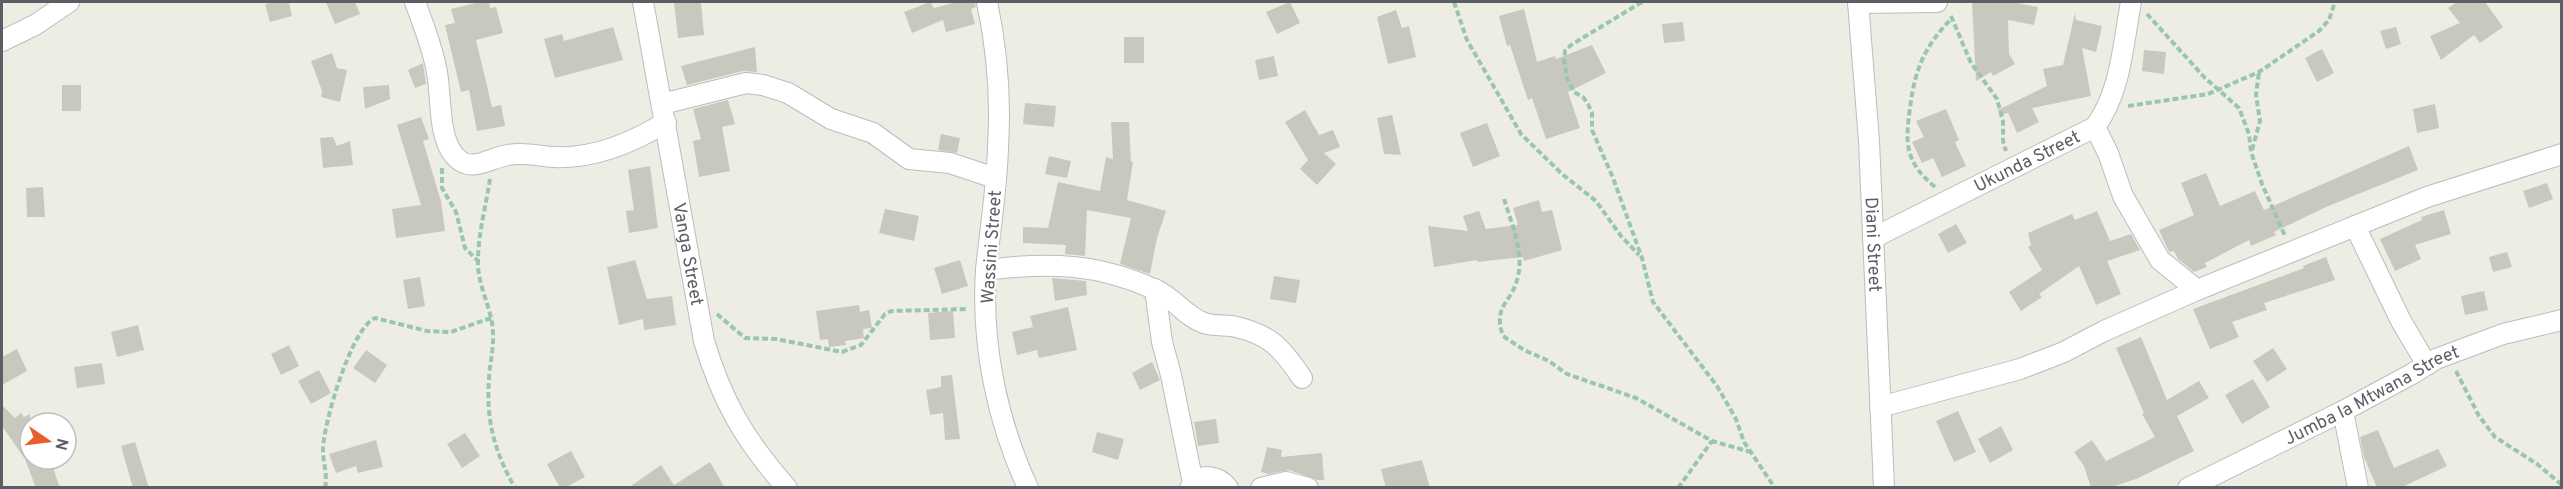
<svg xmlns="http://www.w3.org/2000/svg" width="2563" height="489" font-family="Overpass,sans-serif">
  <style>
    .building { fill: #c9c8bf }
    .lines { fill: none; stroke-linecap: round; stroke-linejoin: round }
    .minor-casing { stroke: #bbbcc2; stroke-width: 22 }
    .path { stroke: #99c7ad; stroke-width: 4; stroke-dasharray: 6 3; stroke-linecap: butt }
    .minor { stroke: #fff; stroke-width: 20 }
    .labels { text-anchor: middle; stroke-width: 4.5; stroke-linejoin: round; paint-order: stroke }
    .street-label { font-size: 18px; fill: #5b5e64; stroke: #fff }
  </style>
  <rect width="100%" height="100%" fill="#eeede3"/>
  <!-- building -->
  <path class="building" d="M274,2h15l3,14 -22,6 -5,-18z
    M326,2h29l5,12 -25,10z
    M480,2h9l1,6 6,-1 7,26 -27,7 16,67 9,-2 4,21 -28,5 -8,-41 -8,2 -16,-67 10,-2 -4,-14z
    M674,2h27l3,33 -26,3z
    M930,2l4,6 23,-6h18l1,5 -5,2 4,15 -29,8 -3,-12 -31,13 -8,-21z
    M1290,2l10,21 -23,11 -11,-22z
    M1972,2h39l27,5 -4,18 -26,-5 1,34 6,10 -22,12 -2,-4 -15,9z
    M2457,2h28l18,25 -23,16 -6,-8 -33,25 -11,-24 30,-13 -12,-15z
    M1524,9l13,53 18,-6 1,3 36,-14 14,28 -38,19 12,36 -34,11 -14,-41 -4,2 -18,-55 -3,1 -8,-30z
    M1396,10l6,18 7,-2 7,31 -28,7 -11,-47z
    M2075,13l1,7 26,6 -6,26 -14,-4 9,48 -59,12 7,14 -22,11 -9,-20 -8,2 -2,-5 49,-24 -4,-17 20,-4z
    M1683,22l2,19 -21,2 -2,-19z
    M613,27l10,33 -68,18 -11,-39 18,-5 2,7z
    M2396,27l5,17 -15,5 -6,-18z
    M1124,37h20v26h-20z
    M755,47l2,25 -14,-1 -56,14 -6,-19z
    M2322,49l12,24 -17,9 -12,-24z
    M2144,50l22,2 -2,22 -22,-3z
    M332,53l5,15 10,2 -7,32 -19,-5 1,-6 -11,-30z
    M1274,56l4,20 -19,4 -4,-20z
    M423,63l3,21 -11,4 -7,-18z
    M62,85h19v26h-19z
    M389,85l1,14 -25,10 -2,-22z
    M728,100l7,24 -13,3 8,44 -31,6 -6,-36 8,-2 -8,-30z
    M1025,103l31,3 -2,21 -31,-3z
    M2435,104l4,24 -22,5 -4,-24z
    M1946,109l13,31 -4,2 11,24 -24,11 -9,-19 -11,5 -10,-21 12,-5 -8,-16z
    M1305,110l14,25 14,-5 7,17 -16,6 12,11 -19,21 -17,-16 8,-9 -23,-38z
    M1392,115l9,40 -17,-1 -7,-36z
    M421,117l8,22 -6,2 18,60 4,30 -49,7 -4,-29 29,-4 -24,-80z
    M1111,122h18l2,40h2l-6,38 39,11 -9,27 -7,36 -30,-10 11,-46 -44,-8 -2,46 -20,-2 1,-9 -43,-2v-16l25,1 10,-46 42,9 6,-34 7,2z
    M1487,123l13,33 -27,11 -13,-34z
    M941,134l19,4 -3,15 -19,-3z
    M333,137l4,9 13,-5 3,24 -30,3 -3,-30z
    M2409,146l9,24 -92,37 -52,25 2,3 -25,11 -2,-6 -44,23 2,4 -13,5 -16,-13 -4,-8 -5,1 -10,-22 35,-15 -13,-32 25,-10 14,33 35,-15 9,19z
    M1049,156l22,5 -4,17 -22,-4z
    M650,166l8,62 -29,5 -3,-22 8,-1 -6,-40z
    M2547,183l6,16 -24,9 -6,-17z
    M43,187l2,30h-18l-1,-29z
    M1539,200l3,12 10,-2 10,40 -38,11 -1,-4 -46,5v-2l-43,7 -6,-41 40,5 -5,-15 16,-5 7,18 32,-4 -5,-17z
    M885,209l34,7 -5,25 -35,-8z
    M2444,210l7,24 -36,11 6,14 -26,12 -15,-32 42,-19 -1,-3z
    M2097,211l13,30 21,-7 9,16 -33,11 14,33 -25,11 -17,-39 -40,28 3,3 -21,14 -12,-19 33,-22 -14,-23 3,-2 -3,-12 44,-19 3,6z
    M1956,224l11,19 -19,10 -10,-19z
    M2507,252l5,15 -19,5 -4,-15z
    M2326,257l9,23 -71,23 3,7 -35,12 7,15 -29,12 -17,-40 111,-41 -1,-2z
    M635,260l12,39 25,-3 4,29 -32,5 -1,-11 -24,6 -12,-58z
    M960,260l8,26 -26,8 -8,-26z
    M1274,276l26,4 -4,23 -26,-4z
    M420,277l5,29 -17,3 -5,-29z
    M1052,278l34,3 1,14 -32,6z
    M2484,291l4,19 -23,5 -4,-19z
    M859,305l1,7 9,-2 3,18 -9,1 1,9 -19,3 1,4 -17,2 -1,-8 -8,1 -4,-29z
    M1068,307l9,43 -38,8 -2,-8 -20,5 -5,-23 21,-5 -3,-11z
    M953,311l2,27 -25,2 -2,-27z
    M138,325l6,25 -27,7 -6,-25z
    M2141,337l26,63 32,-19 10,17 -32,18 17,35 -58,28 -27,9h-18l-7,-22 -10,-14 18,-12 14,21 49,-24 -13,-23 2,-1 -28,-65z
    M289,345l10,21 -18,9 -10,-21z
    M2273,348l14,21 -20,13 -14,-21z
    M17,349l10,22 -25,14v-28z
    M366,350l21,15 -12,18 -22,-15z
    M1152,362l8,18 -20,10 -8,-17z
    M102,363l3,21 -28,4 -3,-21z
    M319,370l12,23 -20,11 -13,-23z
    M952,375l8,64 -15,1 -2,-27 -13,2 -4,-25 15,-3v-11z
    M2253,379l17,28 -28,17 -17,-29z
    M2,405l13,13 6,-5 3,4 6,-3v45h20l10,29h-24l-11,-29 -23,-33z
    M1958,411l18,41 -22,10 -18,-41z
    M1216,419l3,24 -21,3 -4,-24z
    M2001,426l12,24 -23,13 -12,-24z
    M2378,430l16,38 44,-19 9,17 -47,22h-23l-13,-31 -4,-20z
    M1097,432l27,7 -6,21 -26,-8z
    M465,433l15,23 -18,12 -15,-24z
    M376,440l7,27 -25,6 -2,-7 -20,7 -7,-19z
    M135,442l14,46h-16l-12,-42z
    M1267,447l15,3 -1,7 41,-4 2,27h-7l-28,-10 -20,4 -8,-2z
    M571,451l14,26 -21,11h-4l-13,-24z
    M1422,460l8,28h-44l-5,-19z
    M710,462l15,26h-97l33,-23 13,20z"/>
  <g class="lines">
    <defs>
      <g id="minor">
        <path d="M415,2c8,21 16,42 21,65 6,25 1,68 18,88 16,20 35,3 54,0 15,-3 31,1 46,2 40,2 78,-14 112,-35"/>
        <path id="s1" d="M643,2l61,339c18,60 41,100 83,147"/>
        <path d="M987,2c10,47 14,97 11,145 -1,41 -8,82 -12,123 -5,74 11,151 42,218"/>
        <path id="s2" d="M1858,2l11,139 15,347"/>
        <path d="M1858,3l79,-1"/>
        <path d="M2,41l33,-16 34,-23"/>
        <path d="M662,104l84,-21 17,2 25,8 43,26 42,14 36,26 41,4 45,15"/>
        <path d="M2095,127l13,26 15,43 37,64 37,30"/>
        <path d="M2355,226l46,95 26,44"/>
        <path id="s3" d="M1873,238l222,-111c26,-35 28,-83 36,-125"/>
        <path d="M986,270c62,-8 112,-7 170,20 18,8 30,27 48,33 9,3 19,2 28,3 38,8 49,21 70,52"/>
        <path d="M1155,289l7,53 9,33 22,108"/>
        <path d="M1880,407l140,-38 44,-17 40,-21 93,-41 230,-93 135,-43"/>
        <path d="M2343,411l15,77"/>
        <path d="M1190,488c10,-16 28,-13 38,0"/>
        <path d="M1261,488l25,-6 22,6"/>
        <path id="s4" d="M2188,488l155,-77 69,-37 24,-15 67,-25 59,-14"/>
      </g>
    </defs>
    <!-- minor casing -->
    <use href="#minor" class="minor-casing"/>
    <!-- path -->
    <path class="path" d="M1454,2l13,38 54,94 41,40 34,27 25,35 18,19
      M1642,2l-71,43 -6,6 -1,10 3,17 7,14 9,5 5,7 4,9v17l21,48 29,80 11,44 64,84 19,33 8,23 31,46
      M2147,14l58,64 34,30 10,26 2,18 11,32 23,52
      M1951,16l20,47 26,36 6,22v20l3,10
      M2128,106l80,-12 51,-22 60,-41 10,-11 6,-18
      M2252,150l8,-29 -4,-26 3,-23
      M442,168v20l14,24 9,36 13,13
      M490,179c-4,27 -12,55 -12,82 -1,24 14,47 15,71 1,16 -3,30 -4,46 -3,42 5,73 26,110
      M1935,187c-30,-25 -30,-43 -25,-79 5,-39 14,-61 42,-90
      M1504,199c7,23 20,53 14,77 -5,27 -26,28 -15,60l21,14 25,11 18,13 69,24 76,43 39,11
      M717,314l28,24 31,1 66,13 19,-7 24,-31 6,-3 77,-2
      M2456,371l23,45 16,21 42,27 25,21
      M325,488c3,-13 -2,-25 -2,-38 0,-25 28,-122 52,-132l52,13 24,1 40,-14
      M1678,488l34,-47"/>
    <!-- minor -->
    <use href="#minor" class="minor"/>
  </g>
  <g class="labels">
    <!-- street labels -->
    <g class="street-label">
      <text dy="6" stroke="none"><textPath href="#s3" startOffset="172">Ukunda Street</textPath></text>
      <text dy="6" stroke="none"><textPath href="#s2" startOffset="243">Diani Street</textPath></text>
      <text transform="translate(991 247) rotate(-86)" y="6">Wassini Street</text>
      <text dy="6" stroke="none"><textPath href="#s1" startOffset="256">Vanga Street</textPath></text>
      <text dy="6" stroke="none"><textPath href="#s4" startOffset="206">Jumba la Mtwana Street</textPath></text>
    </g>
  </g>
  <!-- border -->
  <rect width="2563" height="489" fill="none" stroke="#5b5e64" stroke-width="6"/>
  <!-- north arrow -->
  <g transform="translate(48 441) rotate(104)"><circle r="28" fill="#ffffff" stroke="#bdbfc1" stroke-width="1.5"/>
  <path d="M0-4.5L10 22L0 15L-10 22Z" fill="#e95c2e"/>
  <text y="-9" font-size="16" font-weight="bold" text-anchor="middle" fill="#5b5e64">N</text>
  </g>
</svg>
